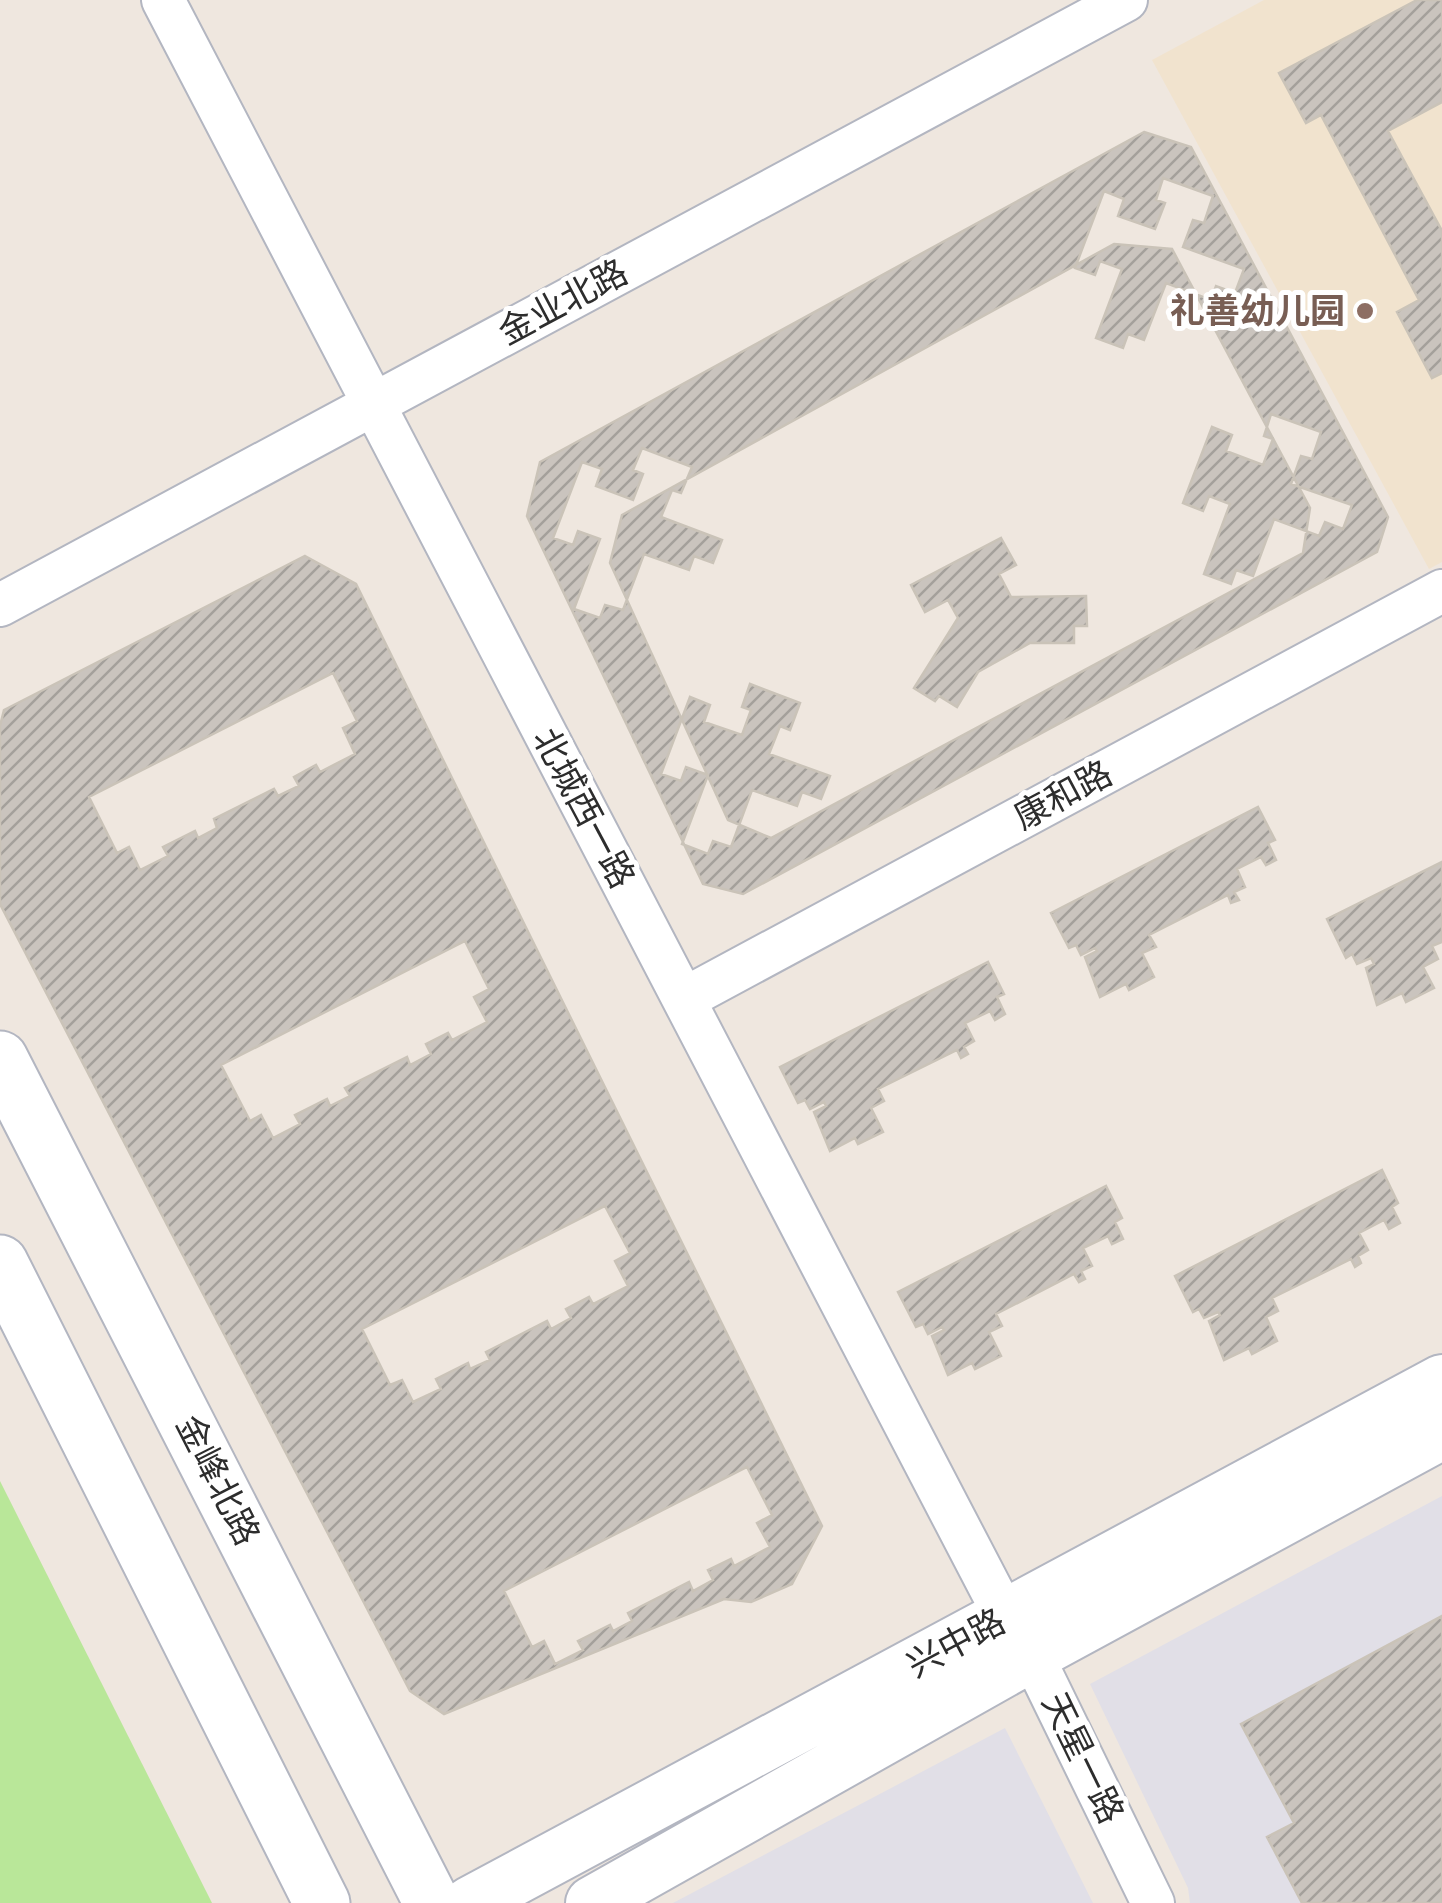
<svg xmlns="http://www.w3.org/2000/svg" width="1442" height="1903" font-family="Jost,'Noto Sans SC',sans-serif">
  <style>
    .industrial { fill: #e1dfe7 }
    .education { fill: #f1e3ce }
    .grass { fill: #b9e799 }
    .building { fill: url(#building-hatch); stroke: #cac3b8; stroke-width: 2.5; fill-rule: evenodd }
    .lines { fill: none; stroke-linecap: round; stroke-linejoin: round }
    .minor-casing { stroke: #b3b6c1; stroke-width: 46 }
    .tertiary-casing { stroke: #b3b6c1; stroke-width: 56 }
    .secondary-casing { stroke: #b3b6c1; stroke-width: 59 }
    .minor { stroke: #fff; stroke-width: 42 }
    .tertiary { stroke: #fff; stroke-width: 52 }
    .secondary { stroke: #fff; stroke-width: 55 }
    .education-dot { fill: #8d6e63; stroke: #fff; stroke-width: 4 }
    .labels { text-anchor: middle; stroke-width: 10; stroke-linejoin: round; paint-order: stroke }
    .street-label { font-size: 35px; fill: #2d2d2d; stroke: #fff }
    .education-label { font-size: 35px; font-weight: bold; fill: #785e54; stroke: #fff; text-anchor: end }
  </style>
  <defs>
    <pattern id="building-hatch" width="6" height="6" patternUnits="userSpaceOnUse" patternTransform="scale(2.5)"><rect width="6" height="6" fill="#cac4be"/><path d="M-1 1l2-2M0 6l6-6M5 7l2-2" fill="none" stroke="#a4a09b"/></pattern>
  </defs>
  <rect width="100%" height="100%" fill="#efe7df"/>
  <!-- industrial -->
  <path class="industrial" d="M1442,1496v407h-252l-2,-15 -98,-204z
    M1005,1728l88,175h-420z"/>
  <!-- education -->
  <path class="education" d="M1264,0h178v562l-13,7 -277,-509z"/>
  <!-- grass -->
  <path class="grass" d="M0,1481l212,422h-212z"/>
  <!-- building -->
  <path class="building" d="M1417,0h25v102l-54,29 54,100v142l-10,5 -35,-66 22,-12 -98,-185 -15,8 -27,-50z
    M1144,132l47,15 197,370 -11,35 -634,342 -40,-10 -176,-368 13,-54zM1114,244l58,5 138,259 -7,45 -532,285 -43,-18 -118,-257 12,-48z
    M1163,178l50,18 -9,27 -11,-3 -10,27 61,22 -9,24 -19,-7 -5,14 -45,-17 -22,57 -16,-6 -5,14 -27,-10 26,-69 -22,-8 -5,14 -20,-7 29,-77 20,8 -6,17 37,13 10,-26 -9,-3z
    M1271,414l50,18 -9,27 -11,-3 -10,28 61,21 -9,24 -18,-7 -6,14 -45,-17 -21,57 -17,-6 -5,14 -27,-10 26,-70 -21,-8 -6,15 -20,-8 29,-76 20,8 -6,16 37,14 10,-26 -9,-3z
    M642,448l50,19 -11,26 -9,-3 -11,27 61,23 -9,23 -19,-7 -5,14 -45,-16 -21,56 -18,-5 -5,13 -26,-9 26,-70 -22,-8 -5,14 -20,-7 29,-76 20,7 -6,17 37,14 10,-26 -10,-4z
    M1001,538l15,27 -17,9 12,23 75,-1 1,30h-13v17h-44l-52,29 -21,35 -18,-11 -4,5 -21,-13 44,-70 -10,-18 -23,12 -14,-27z
    M305,556l51,28 466,942 -30,58 -41,18 -27,-3 -280,115 -34,-23 -410,-787v-178l4,-16z
    M333,673l24,48 -14,7 12,26 -35,18 -4,-7 -22,12 5,9 -21,10 -4,-7 -60,30 3,9 -19,10 -3,-7 -32,16 5,9 -28,14 -11,-23 -12,6 -28,-56z
    M750,684l50,19 -10,27 -10,-4 -11,28 61,22 -9,23 -19,-7 -5,14 -45,-16 -21,57 -18,-6 -5,13 -26,-10 26,-69 -22,-8 -5,14 -20,-7 29,-77 20,8 -6,17 38,13 9,-25 -9,-3z
    M1258,807l17,33 -7,3 8,17 -10,5 -5,-8 -24,12 8,18 -11,5 5,8 -8,3 -3,-8 -79,40 7,12 -14,6 12,24 -25,13 -3,-6 -26,13 -15,-40 12,-6 -2,-3 -14,7 -5,-10 -7,3 -18,-35z
    M1442,862v80l-10,4 6,13 -15,8 11,21 -28,14 -4,-9 -25,12 -11,-37 8,-4 -3,-6 -14,6 -5,-10 -6,4 -19,-39z
    M465,941l24,48 -15,8 13,25 -35,18 -4,-7 -22,11 5,10 -21,11 -3,-8 -62,31 5,8 -20,10 -3,-7 -32,16 5,9 -27,14 -12,-23 -11,6 -29,-56z
    M988,962l16,32 -7,3 8,17 -10,6 -5,-9 -25,12 9,18 -10,6 4,7 -7,4 -4,-8 -79,39 6,12 -13,7 12,24 -25,12 -3,-6 -25,13 -16,-39 12,-6 -2,-4 -14,7 -5,-9 -7,3 -18,-36z
    M1382,1170l16,33 -6,4 8,16 -11,6 -5,-9 -25,13 9,17 -10,6 3,7 -6,4 -4,-8 -79,39 6,13 -12,6 11,24 -25,13 -3,-6 -25,12 -15,-39 11,-6 -2,-3 -14,6 -5,-9 -6,3 -18,-36z
    M1106,1186l16,32 -7,4 8,17 -11,5 -4,-8 -25,12 9,18 -11,5 4,8 -6,3 -5,-8 -78,40 6,12 -13,6 12,24 -26,13 -3,-6 -24,12 -16,-39 12,-6 -2,-3 -14,7 -5,-10 -7,3 -18,-35z
    M605,1206l25,47 -15,8 13,25 -35,18 -4,-7 -23,12 5,9 -20,11 -4,-8 -61,31 4,8 -20,9 -2,-6 -32,16 5,10 -28,13 -11,-22 -12,5 -28,-56z
    M747,1467l25,48 -15,8 13,24 -36,19 -3,-7 -23,11 5,10 -20,11 -4,-9 -61,31 4,8 -19,10 -3,-6 -32,16 5,9 -28,14 -11,-23 -12,6 -28,-56z
    M1442,1616v287h-140l-35,-66 27,-14 -53,-99z"/>
  <g class="lines">
    <defs>
      <path id="minor" d="M163,0l842,1616 27,39 121,248
        M0,605l1126,-605
        M684,999l758,-408"/>
      <path id="tertiary" d="M470,1903l972,-522
        M592,1903l440,-248 410,-222"/>
      <path id="secondary" d="M0,1059l432,844
        M0,1263l322,640"/>
    </defs>
    <!-- minor casing -->
    <use href="#minor" class="minor-casing"/>
    <!-- tertiary casing -->
    <use href="#tertiary" class="tertiary-casing"/>
    <!-- secondary casing -->
    <use href="#secondary" class="secondary-casing"/>
    <!-- minor -->
    <use href="#minor" class="minor"/>
    <!-- tertiary -->
    <use href="#tertiary" class="tertiary"/>
    <!-- secondary -->
    <use href="#secondary" class="secondary"/>
  </g>
  <!-- markers -->
  <circle class="education-dot" cx="1365" cy="311" r="10"/>
  <g class="labels">
    <!-- street labels -->
    <g class="street-label">
      <text transform="translate(563 302) rotate(-28)" y="12">金业北路</text>
      <text transform="translate(1063 795) rotate(-28)" y="12">康和路</text>
      <text transform="translate(584 808) rotate(62)" y="12">北城西一路</text>
      <text transform="translate(218 1480) rotate(63)" y="12">金峰北路</text>
      <text transform="translate(956 1643) rotate(-28)" y="12">兴中路</text>
      <text transform="translate(1083 1758) rotate(64)" y="12">天星一路</text>
    </g>
    <!-- education labels -->
    <g class="education-label">
      <text x="1345" y="323">礼善幼儿园</text>
    </g>
  </g>
</svg>
